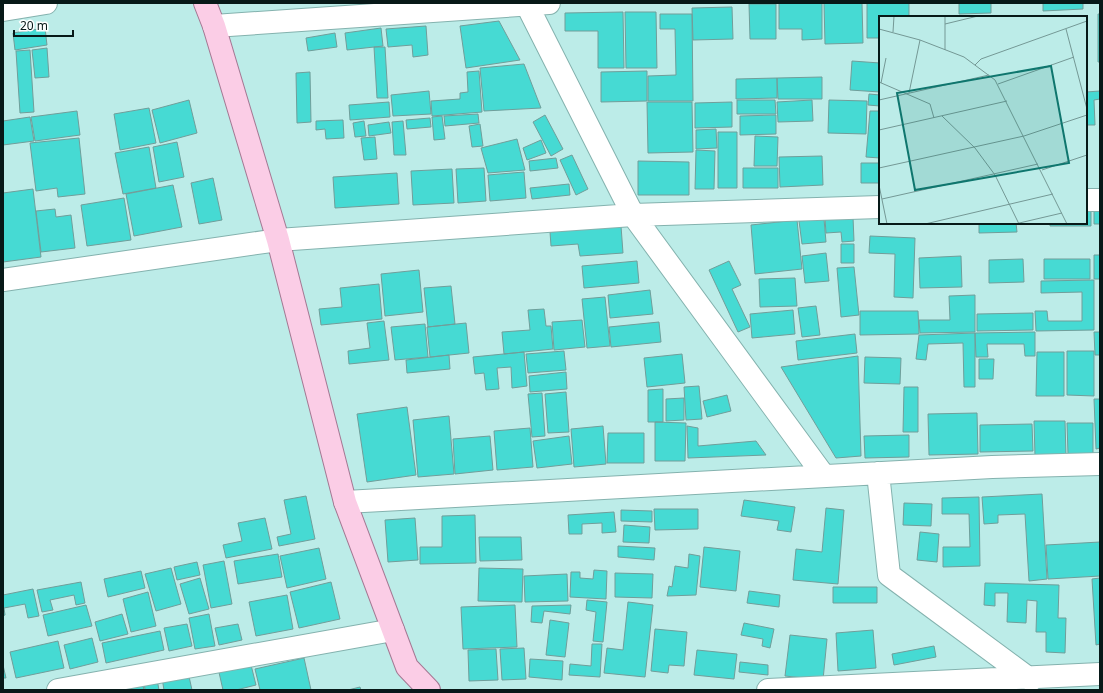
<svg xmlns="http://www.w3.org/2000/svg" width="1103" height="693" font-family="'Noto Sans',sans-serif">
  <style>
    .building { fill: #46dad3; stroke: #709e9a }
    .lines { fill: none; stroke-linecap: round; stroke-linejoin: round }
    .street-casing { stroke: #84b2ae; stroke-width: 24 }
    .primary-casing { stroke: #a47893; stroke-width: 24 }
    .street { stroke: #fff; stroke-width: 22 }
    .primary { stroke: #fbcde6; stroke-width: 22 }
    .inset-road { fill: none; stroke: #749895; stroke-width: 1 }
    .view { fill: #0f766e; fill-opacity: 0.15; stroke: #0f766e; stroke-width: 2 }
    .inset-edge { fill: none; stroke: #071918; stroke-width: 2 }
  </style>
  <rect width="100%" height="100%" fill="#bcece8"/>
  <!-- building -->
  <path class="building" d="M779,3h43v36l-20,1v-11h-23z
    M824,3h38l1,40 -38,1z
    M867,3h42v14h-29v21h-13z
    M959,3h32v10l-32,1z
    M1043,3h40v6l-40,2z
    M749,4h27v35h-26z
    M732,7l1,32 -40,1 -1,-32z
    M623,12l1,56h-26v-37h-33v-18z
    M625,12h31l1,56h-31z
    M660,14h32l1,87h-45v-25l28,-1 -1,-46h-15z
    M1098,14h2v48h-2z
    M499,21l21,39 -54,8 -6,-42z
    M426,26l2,29 -15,2 -1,-12 -24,2 -2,-18z
    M45,28l2,17 -32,5 -2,-17z
    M381,28l2,18 -36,4 -2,-17z
    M335,33l2,14 -29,4 -2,-13z
    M374,47h11l3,51h-11z
    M47,48l2,29 -14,1 -3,-28z
    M30,50l4,62 -14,1 -4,-62z
    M852,61l28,2v29l-30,-2z
    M524,64l17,44 -57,3 -4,-43z
    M479,71l3,41 -50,4 -1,-15 29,-2v-6l8,-1 -1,-20z
    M647,71v30l-46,1v-30z
    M310,72l1,50 -14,1 -1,-50z
    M822,77v22h-44l-1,-21z
    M777,78v20l-41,1v-20z
    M429,91l2,23 -38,2 -2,-21z
    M1100,91v8l-6,1 1,25h-8l-1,-33z
    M869,94l11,1v11l-12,-1z
    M189,100l8,33 -37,10 -8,-33z
    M737,100h38l1,14h-39z
    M812,100l1,21 -35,1 -1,-20z
    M829,100l38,1 -1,33 -38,-1z
    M389,102l1,15 -40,3 -1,-15z
    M647,102h45l1,50 -45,1z
    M732,102v25l-37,1v-25z
    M149,108l7,35 -36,7 -6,-36z
    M77,111l3,24 -45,6 -4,-24z
    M870,111h10v47l-14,-1z
    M478,114l1,9 -34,3 -1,-10z
    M545,115l18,34 -12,7 -18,-34z
    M776,115v19l-36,1v-19z
    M442,116l3,23 -11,1 -2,-23z
    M30,117l4,24 -31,4v-24z
    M430,118l1,9 -24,2 -1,-9z
    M343,120l1,18 -18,1 -1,-10 -9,1v-9z
    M364,121l2,15 -11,1 -2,-14z
    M403,121l3,34h-12l-2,-33z
    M389,122l2,11 -22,3 -1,-11z
    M480,124l3,22 -11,1 -3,-21z
    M716,129l1,19 -21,1v-19z
    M718,132h19v56h-19z
    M755,136l23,1 -1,29h-23z
    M375,137l2,22 -13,1 -3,-22z
    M79,138l6,56 -27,3 -1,-9 -21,3 -6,-48z
    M517,139l8,31 -37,3 -7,-25z
    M541,140l5,13 -19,7 -4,-12z
    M177,142l7,35 -25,5 -6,-35z
    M149,147l7,41 -33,6 -8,-41z
    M696,150l19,1 -1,38h-19z
    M572,155l16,34 -12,6 -16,-35z
    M822,156l1,29 -43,2 -1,-30z
    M556,158l2,10 -28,3 -1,-10z
    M638,161l51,1v33h-51z
    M861,163h19v20h-19z
    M484,168l2,33 -28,2 -2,-34z
    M743,168h35v20h-35z
    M452,169l2,34 -41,2 -2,-34z
    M524,172l2,26 -36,3 -2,-26z
    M397,173l2,31 -64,4 -2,-31z
    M213,178l9,42 -23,4 -8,-41z
    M569,184l1,11 -38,4 -2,-11z
    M173,185l9,42 -48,9 -8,-42z
    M33,189l8,68 -38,5v-69z
    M124,198l7,42 -44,6 -6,-41z
    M55,209l1,8 15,-2 4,33 -34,4 -5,-41z
    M1094,209h6v15h-6z
    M1086,210h5v16h-41v-3h36z
    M853,217l1,24 -12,1 -1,-10 -15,1 -1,-14z
    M824,219l2,23 -24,2 -3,-23z
    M797,220l5,49 -47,5 -4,-49z
    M979,223h37l1,9 -38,1z
    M621,226l2,27 -43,3 -2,-12 -27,2 -1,-14z
    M870,236l45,2 -2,60 -19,-1 1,-43 -26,-1z
    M841,244h13v19h-13z
    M826,253l3,28 -24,2 -3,-27z
    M1094,255h6v24h-6z
    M961,256l1,31 -42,1 -1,-30z
    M1023,259l1,23 -35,1v-23z
    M1044,259h46v20h-46z
    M637,261l2,22 -55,5 -2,-22z
    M729,261l12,24 -9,4 18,38 -12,5 -29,-62z
    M854,267l5,48 -18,2 -4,-49z
    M419,270l4,42 -38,4 -4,-42z
    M795,278l2,28 -37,1 -1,-28z
    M1094,280v50l-58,1 -1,-20h12l1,10h34v-29l-41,1v-12z
    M379,284l3,35 -61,6 -2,-16 23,-2 -2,-19z
    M451,286l4,38 -27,3 -4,-39z
    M650,290l3,24 -43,4 -2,-23z
    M975,295v37l-55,1 -1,-13h31l-1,-24z
    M605,297l5,49 -23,2 -5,-49z
    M816,306l4,29 -18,2 -4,-29z
    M544,309l2,17h5l2,23 -49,5 -2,-22 28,-2 -2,-20z
    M793,310l2,24 -43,4 -2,-24z
    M860,311h58l1,23 -59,1z
    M1033,313v17l-56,1v-17z
    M582,320l3,27 -31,3 -2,-28z
    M384,321l5,39 -40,4 -1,-13 22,-3 -3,-25z
    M659,322l2,20 -50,5 -2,-20z
    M466,323l3,30 -39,4 -3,-30z
    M425,324l3,33 -33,3 -4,-33z
    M1035,332v24h-10l-1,-12h-37l1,13h-12l-1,-24z
    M1094,332h6v23h-5z
    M975,333v54h-11l-1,-44 -35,1 -2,16 -10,-1 3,-24z
    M855,334l2,19 -59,7 -2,-19z
    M564,351l2,19 -38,3 -2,-19z
    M1067,351h27v45l-27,-1z
    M524,352l3,34 -15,2 -1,-21 -14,1 2,21 -13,1 -2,-17 -9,1 -2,-17z
    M1037,352h27v44h-28z
    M682,354l3,29 -38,4 -3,-29z
    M449,355l1,14 -43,4 -1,-13z
    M858,356l3,100 -25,2 -55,-91z
    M865,357l36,1 -1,26 -36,-1z
    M979,359h15l-1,20h-14z
    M566,372l1,17 -37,3 -1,-16z
    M699,386l3,33 -16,1 -2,-33z
    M904,387h14v45h-15z
    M663,389v33h-15v-32z
    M566,392l3,40 -21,1 -3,-39z
    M542,393l3,43 -13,1 -4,-43z
    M727,395l4,16 -24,6 -4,-16z
    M684,398v22l-18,1v-22z
    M1094,399h6v49l-4,1z
    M407,407l9,68 -49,7 -10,-68z
    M977,413l1,41 -49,1 -1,-41z
    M449,416l5,58 -36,3 -5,-57z
    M1034,421h31l1,35h-31z
    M655,422l31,1 -1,38h-30z
    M1067,423h26v31h-25z
    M1032,424l1,27 -53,1v-27z
    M603,426l3,38 -32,3 -3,-38z
    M687,426l11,2v18l58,-5 10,14 -78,3z
    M530,428l3,39 -36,3 -3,-39z
    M608,433h36v30h-37z
    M909,435v22l-44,1 -1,-22z
    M490,436l3,34 -38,4 -2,-35z
    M569,436l3,28 -35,4 -4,-27z
    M1042,494l5,85 -18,2 -4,-67 -27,1v8l-14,1 -2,-27z
    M306,496l9,43 -36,7 -2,-9 14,-3 -7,-34z
    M979,497l1,69 -37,1v-20h27l-1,-33h-27v-16z
    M744,500l51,7 -4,25 -14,-2 2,-9 -38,-5z
    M904,503l28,1 -1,22 -28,-1z
    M826,508l18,2 -6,74 -45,-4 3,-31 26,3z
    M654,509h44v20l-43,1z
    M621,510l31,1v11l-31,-1z
    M614,512l2,20 -14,1v-10l-20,1v10h-13l-1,-19z
    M475,515l1,48 -56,1v-17h22v-31z
    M265,518l7,31 -46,9 -3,-13 19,-4 -4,-18z
    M415,518l3,42 -30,2 -3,-42z
    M624,525l26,2 -1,16 -26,-1z
    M920,532l19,2 -2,28 -20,-2z
    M479,537h42l1,23 -42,1z
    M1100,542v34l-52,3 -2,-34z
    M618,546l37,2 -1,12 -36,-3z
    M704,547l36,4 -4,40 -36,-4z
    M319,548l7,31 -39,9 -7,-32z
    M278,554l4,23 -44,7 -4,-23z
    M689,554l11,2 -4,39 -29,1 2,-10 3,1 3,-21 13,2z
    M224,561l8,43 -21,4 -8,-43z
    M197,562l3,13 -23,5 -3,-13z
    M171,568l10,36 -25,7 -11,-37z
    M479,568l44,1 -1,33 -44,-1z
    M594,570l13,1 -1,28 -36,-2 1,-25h9v6l13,1z
    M141,571l4,17 -37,9 -4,-18z
    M615,573l38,1 -1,24 -37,-1z
    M567,574l1,27 -43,1 -1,-26z
    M200,578l9,31 -20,5 -9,-30z
    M1100,578v66l-4,1 -4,-66z
    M81,582l4,21 -9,2 -2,-10 -24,5 3,10 -11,2 -5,-22z
    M331,582l9,37 -41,9 -9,-36z
    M985,583l74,2 -1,33h8l-1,35 -19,-1v-20h-10l1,-31 -10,-1 -1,23 -19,-1 1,-29h-13v13l-11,-1z
    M833,587h44v16h-44z
    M33,589l6,27 -11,2 -3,-14 -21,4 1,7 -2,1v-21z
    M749,591l31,4 -1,12 -32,-4z
    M148,592l8,34 -25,6 -8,-33z
    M287,595l6,34 -37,7 -7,-34z
    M587,600l20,2 -4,40 -10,-1 3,-29 -10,-2z
    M628,602l25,3 -8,72 -41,-4 3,-25 16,2z
    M86,605l6,21 -44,10 -5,-21z
    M515,605l2,42 -54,2 -2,-42z
    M571,605l-1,9 -26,-3 -2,12 -11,-1 1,-16z
    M122,614l6,20 -28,7 -5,-19z
    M209,614l6,32 -20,3 -6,-31z
    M550,620l19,3 -4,34 -19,-2z
    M744,623l30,6 -4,19 -8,-2 1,-7 -22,-4z
    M187,624l5,22 -23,5 -5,-23z
    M238,624l4,16 -23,5 -4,-17z
    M655,629l32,3 -3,34 -15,-1 -1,8 -17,-2z
    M873,630l3,38 -38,3 -2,-38z
    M160,631l4,19 -58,13 -4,-20z
    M790,635l37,4 -4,41 -38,-4z
    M92,638l6,24 -28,7 -6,-24z
    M58,641l6,27 -48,10 -6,-26z
    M592,644h10l-2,33 -31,-2 1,-11 21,2z
    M934,646l2,11 -42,8 -2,-11z
    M524,648l2,31 -24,1 -2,-31z
    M496,649l2,31 -29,1 -1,-31z
    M697,650l40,4 -3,25 -40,-4z
    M304,658l7,32h-51l-5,-21z
    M530,659l33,2 -1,19 -33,-3z
    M250,661l6,24 -20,5h-13l-5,-22z
    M740,662l28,3v10l-29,-3z
    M3,665l3,13h-3z
    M188,672l4,18h-28l-2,-12z
    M157,679l2,11h-14l-1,-8z
    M142,681l2,9h-24z
    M360,687l1,3h-13z"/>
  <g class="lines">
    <defs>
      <path id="street" d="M526,3l107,212 191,261
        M3,10l43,-7
        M214,26l335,-23
        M1086,200h14
        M3,280l275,-40 355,-25 247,-8
        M878,473l11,102 142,105
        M345,502l647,-35 108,-3
        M58,690l335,-60
        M768,690l332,-16"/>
      <path id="primary" d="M205,3l9,23 64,214 67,262 62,165 22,23"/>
    </defs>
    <!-- street casing -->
    <use href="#street" class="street-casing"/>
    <!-- primary casing -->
    <use href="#primary" class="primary-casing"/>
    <!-- street -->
    <use href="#street" class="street"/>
    <!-- primary -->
    <use href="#primary" class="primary"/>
  </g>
  <!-- overview -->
  <g transform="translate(879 16)">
    <rect width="208" height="208" fill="#bcece8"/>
    <path class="inset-road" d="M66,0v34M66,8l33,-8M0,13l41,11 44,17 31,23 72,144M187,13l21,80M14,16l1,-16M96,49l6,-6 106,-38M0,66l51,22 4,14M2,67l5,-25M119,68l76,-27M30,77l11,-53M0,84l110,-25M63,100l33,32 20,27 24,49M0,114l128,-29M0,152l145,-32 63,-21M163,154l45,-15M0,169l8,39M3,183l156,-35M46,208l128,-30M136,208l47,-11"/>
    <path class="view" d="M172,50l18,97 -154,27 -18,-97z"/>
    <rect width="208" height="208" class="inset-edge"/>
  </g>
  <!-- border -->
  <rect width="1103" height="693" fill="none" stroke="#071918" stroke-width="8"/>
  <!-- scale -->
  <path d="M14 30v6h59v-6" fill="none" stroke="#071918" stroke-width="2"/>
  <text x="20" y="30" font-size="12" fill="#071918" stroke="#ffffff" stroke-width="3" paint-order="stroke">20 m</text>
</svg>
